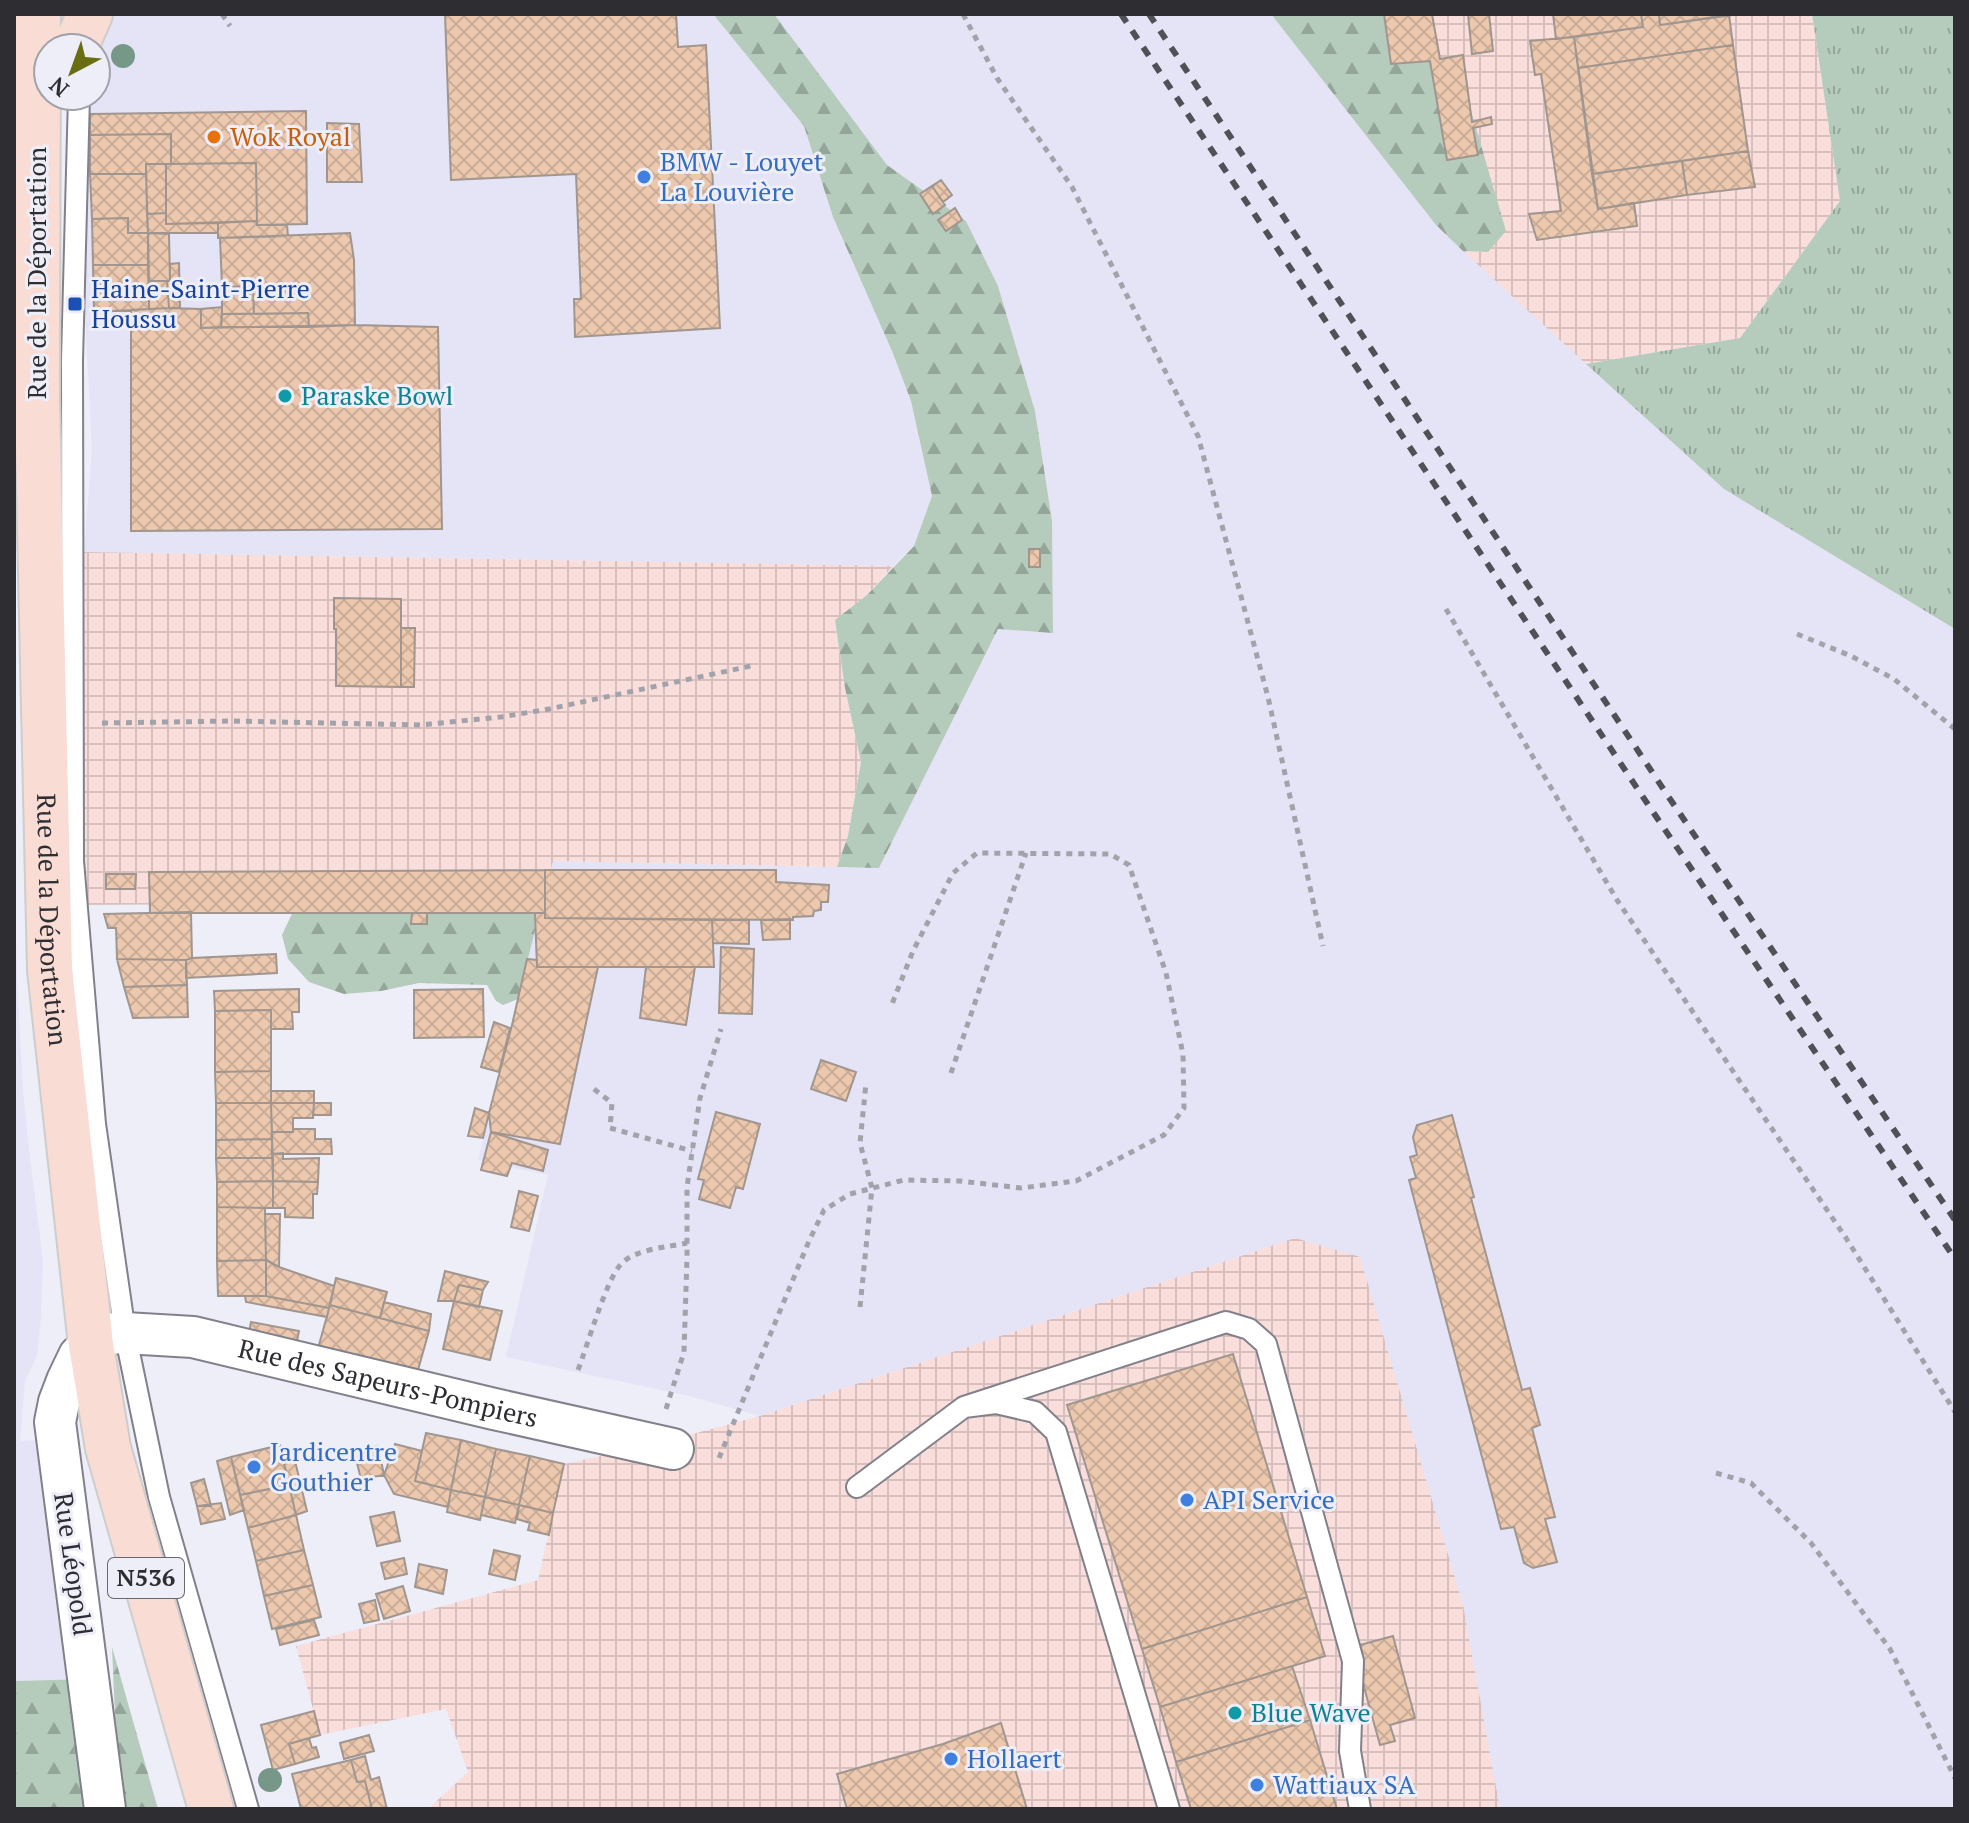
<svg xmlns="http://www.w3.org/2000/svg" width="1969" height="1823" font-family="'PT Serif',serif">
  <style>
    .built { fill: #e5e4f7 }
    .industrial { fill: url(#industrial-grid) }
    .grass { fill: url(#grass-tufts) }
    .forest { fill: url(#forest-firs) }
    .building { fill: url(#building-cross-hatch); stroke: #a0968f; stroke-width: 2 }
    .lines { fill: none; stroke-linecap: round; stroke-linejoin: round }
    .service-casing { stroke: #82818b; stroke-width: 24 }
    .minor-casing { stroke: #82818b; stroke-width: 44 }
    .primary-casing { stroke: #cdcdce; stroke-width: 48 }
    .path { stroke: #a2a2ab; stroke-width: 5; stroke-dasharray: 6 6; stroke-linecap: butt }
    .service { stroke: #fff; stroke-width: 20 }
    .minor { stroke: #fff; stroke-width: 40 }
    .primary { stroke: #f9dcd4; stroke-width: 44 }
    .rail { stroke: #505056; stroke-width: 6; stroke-dasharray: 10 10; stroke-linecap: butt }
    .tree { fill: #779789 }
    .food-dot { fill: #e8710a; stroke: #eeeef9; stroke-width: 3 }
    .shop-dot { fill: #3f7fe0; stroke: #eeeef9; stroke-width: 3 }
    .transit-dot { fill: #1a4fb4; stroke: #eeeef9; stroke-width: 3 }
    .culture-dot { fill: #0f9aa8; stroke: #eeeef9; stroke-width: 3 }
    .labels { text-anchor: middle; stroke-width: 6; stroke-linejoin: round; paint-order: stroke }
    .shield { fill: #eeeef9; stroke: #67676e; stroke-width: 2 }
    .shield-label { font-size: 24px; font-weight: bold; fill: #2d2d32 }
    .food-label { font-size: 26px; fill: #c56008; stroke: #eeeef9; text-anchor: start }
    .shop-label { font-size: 26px; fill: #366cbe; stroke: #eeeef9; text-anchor: start }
    .street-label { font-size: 26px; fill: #2d2d32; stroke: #eeeef9 }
    .transit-label { font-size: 26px; fill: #164399; stroke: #eeeef9; text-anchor: start }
    .culture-label { font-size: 26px; fill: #0d838f; stroke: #eeeef9; text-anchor: start }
  </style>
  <defs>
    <pattern id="industrial-grid" width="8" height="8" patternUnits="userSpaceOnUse" patternTransform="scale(2)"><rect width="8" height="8" fill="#f9dedc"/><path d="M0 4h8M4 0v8" fill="none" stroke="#d6bfbd"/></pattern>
    <pattern id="grass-tufts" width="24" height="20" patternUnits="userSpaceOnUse" patternTransform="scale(2)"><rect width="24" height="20" fill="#b5cbbb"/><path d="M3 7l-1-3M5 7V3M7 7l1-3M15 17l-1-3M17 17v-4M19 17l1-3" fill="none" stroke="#94a599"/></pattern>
    <pattern id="forest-firs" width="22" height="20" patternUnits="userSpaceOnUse" patternTransform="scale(2)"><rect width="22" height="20" fill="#b5cbbb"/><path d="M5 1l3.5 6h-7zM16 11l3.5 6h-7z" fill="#94a599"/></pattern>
    <pattern id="building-cross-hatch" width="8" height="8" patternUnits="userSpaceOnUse" patternTransform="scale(2)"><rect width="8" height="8" fill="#ecc8ae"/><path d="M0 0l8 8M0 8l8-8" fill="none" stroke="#cbac96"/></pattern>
  </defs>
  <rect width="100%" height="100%" fill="#eeeef9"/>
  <!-- built -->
  <path class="built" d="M104,14h609l91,112 29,91 59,134 19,50 21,95 -18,49 -21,21 -809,-14 8,-103 -11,-209 7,-144h8v-48z
    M774,14h497l165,211 288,264 231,140v1180h-568l-92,-571 -535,178 -71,-20 -183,-39 42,-182 -70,-15 74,-299 327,7 119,-239 55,3 -1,-111 -17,-110 -37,-125 -32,-65 -79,-56z
    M14,846l3,131 6,113 7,68 13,102 -2,58 -4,38 -12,25 -5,60 37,-2 32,240 -75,2z"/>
  <!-- industrial -->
  <path class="industrial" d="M1386,14h426l28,187 -100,137 -154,26 -123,-113 25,1 -65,-200z
    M84,552l809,14 -26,29 -32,26 10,67 16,74 -13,74 -11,31 -284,-6 -11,41 -465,3z
    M1295,1238l65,19 103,348 37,204h-1072l40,-37 -22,-63 -126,26 -24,-89 242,-66 26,-116 91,-20 105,-28z"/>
  <!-- grass -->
  <path class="grass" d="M1812,14h143v615l-231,-140 -138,-125 154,-26 100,-137z"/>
  <!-- forest -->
  <path class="forest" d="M713,14h61l113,151 79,56 32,65 37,125 17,110 1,112 -55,-4 -119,239 -42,-1 11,-31 13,-74 -16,-74 -10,-68 32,-25 47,-49 18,-50 -21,-95 -19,-50 -59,-134 -29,-91z
    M1271,14h115l37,38 37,21 46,158 -18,21 -25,-1 -27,-26z
    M542,902l-24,97 -15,6 -7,-4 -9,-16 -68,-2 -38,8 -37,3 -35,-12 -21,-23 -6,-24 15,-32z
    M112,1647l46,162h-39z
    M89,1679l16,130h-91v-128z"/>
  <!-- building -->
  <path class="building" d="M445,14h231l2,33 28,-2 14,283 -145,9 -1,-38h7l-5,-125 -125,6z
    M1384,14h48l8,45 23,-4 9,67 19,-5 1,7 -19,4 5,27 -31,5 -17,-99 -39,3z
    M1468,14h21l4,37 -21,3z
    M1553,14h88l2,13 -87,12z
    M1641,14h18l1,11 69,-10 4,30 -155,23 -4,-31 69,-10z
    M1659,14h81l-80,11z
    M1574,37l24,172 36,-6 3,23 -100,14 -8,-26 32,-3 -20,-137 -6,1 -5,-34z
    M1733,45l15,106 -156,23 -14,-106z
    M306,111l1,113 -50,1 -1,-62 -85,1v-30l-81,1v-21z
    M327,123l32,1 3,58h-35z
    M171,134v30h-25v10h-56v-39z
    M1748,151l7,36 -68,8 -5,-34z
    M1682,161l5,34 -89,14 -6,-35z
    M256,163l1,58 -91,3v-60z
    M146,164h20v49l-19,1z
    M90,174h56l2,59h-20v-15l-36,1z
    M941,180l11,15 -9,7 -11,-16z
    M932,186l13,19 -12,9 -13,-20z
    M955,208l7,12 -16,11 -8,-11z
    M166,213v11l52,-1v10h-70l-1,-19z
    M128,218v15h20v32h-55l-1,-46z
    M257,221v4h30l1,11 -70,2v-15z
    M148,233l21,1 1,47h-21z
    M350,233l4,27 1,65 -46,2 -1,-14 -54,1 -1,-28 -31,1 -2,-49z
    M179,263l1,45h-11l-2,-27h3v-17z
    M93,265h55l1,44 -55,3z
    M149,281h18l2,27 -20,1z
    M253,286l1,28h-32v-27z
    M222,307l-1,20 -20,1v-19z
    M169,308l32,1v19l154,-3 83,2 4,202 -311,2v-221z
    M308,313l1,14h-88l1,-13z
    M1029,549h11v18h-11z
    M334,598l67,1v88l-65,-1v-57h-2z
    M401,628h14l-1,59h-13z
    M545,870v43h-395l-1,-41z
    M545,870h231v12l53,3 -1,17h-7v8l-7,1 -1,5 -20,1v3l-248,-2z
    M106,874h30l-1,15h-29z
    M191,912l1,46 -6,2 -69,-1 -1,-31h-8l-4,-14z
    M412,913h15v11h-16z
    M535,913h10v5l167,2 2,47h-177z
    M790,919v20l-27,1 -2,-20z
    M712,920h37v24l-36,-1z
    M721,947l33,2 -2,65 -33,-1z
    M276,954l1,19 -91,5v-18l6,-2z
    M117,959l69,1 1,25 -63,2z
    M527,959l10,1v7h61l-38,177 -69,-12 -2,-19 23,-88z
    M646,967h49l-9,58 -46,-7z
    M187,985l1,32 -55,1 -9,-31z
    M299,989v23h-7l1,17h-22v-19l-56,1 -1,-20z
    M483,989l1,48 -70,1v-48z
    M271,1010v61l-56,1v-61z
    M494,1022l16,6 -11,44 -18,-5z
    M821,1060l35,12 -10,29 -35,-12z
    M271,1071v32h-55l-1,-31z
    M271,1091h43v12h-43z
    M216,1103h55l1,36 -56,1z
    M271,1103h43l-1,15h-20v14h-21z
    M314,1103h17v12h-18z
    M475,1108l14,5 -6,25 -15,-2z
    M716,1112l44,12 -17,65 -7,-2 -6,21 -31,-9 5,-19 -6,-1z
    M1452,1115l22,82 -3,1 51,192 8,-2 10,37 -8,3 23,89 -10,2 12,43 -24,6 -9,-5 -10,-36 -13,2 -92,-349 7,-2 -6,-21 7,-2 -4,-18 4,-12z
    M293,1129h22v10h16l1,15h-60v-22h21z
    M491,1132l57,18 -5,21 -31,-8 -5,13 -26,-6z
    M272,1139l1,19h-57v-18z
    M283,1153v6l36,-1 -1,24 -45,-1 -1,-27z
    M216,1158h57v23l-56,1z
    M273,1181v27l-56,-1v-25z
    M273,1181l45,1 -1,12h-4v24l-28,-1v-9h-12z
    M519,1191l19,5 -9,35 -18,-4z
    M217,1207l48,1 1,52 -49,1z
    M265,1214h15l-1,53 -13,-7z
    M266,1260v36h-48l-1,-35z
    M266,1260l13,7 55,19 -5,22 -63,-12z
    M445,1271l43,11 -5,8 -24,-5 -5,16h-16z
    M336,1278l51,14 -7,26 -50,-13z
    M459,1285l24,5 -4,17 -25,-6z
    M245,1296h21l63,12 -2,9 -81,-15z
    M454,1301l48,10 -12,49 -47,-11z
    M384,1302l47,12 -2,17 -49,-13z
    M330,1305l99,26 -13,46 -99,-25z
    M251,1322l48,9 -3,15 -48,-9z
    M1233,1354l74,243 -165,52 -75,-244z
    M426,1433l35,7 -10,50 -36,-9z
    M461,1440l35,9 -11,48 -34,-7z
    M395,1444l27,7 -7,30 36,9 -3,17 -54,-13 -10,-19z
    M280,1445l9,40 -49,10 -9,-38z
    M378,1446l6,29 -23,4 -7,-28z
    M496,1449l34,7 -11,49 -34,-8z
    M530,1456l34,8 -11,49 -34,-8z
    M231,1457l13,53 -14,5 -13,-54z
    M295,1461l12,50 -11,4 -12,-51z
    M204,1479l7,27h-14l-6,-23z
    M289,1485l7,30 -48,13 -8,-33z
    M451,1490l34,7 -5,23 -33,-8z
    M485,1497l34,8 -4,18 -34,-8z
    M221,1503l4,16 -24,5 -4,-18z
    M519,1505l34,8 -4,22 -21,-5 2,-7 -13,-4z
    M394,1512l6,29 -23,5 -7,-29z
    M296,1515l8,35 -48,11 -8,-33z
    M304,1550l9,35 -49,11 -8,-35z
    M494,1550l26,6 -5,24 -26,-6z
    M404,1558l3,16 -22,5 -4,-16z
    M419,1564l28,6 -4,24 -28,-7z
    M313,1585l8,32 -49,12 -8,-33z
    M403,1586l7,25 -26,8 -8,-25z
    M1307,1597l18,59 -165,51 -18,-58z
    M375,1600l4,20 -15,3 -5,-19z
    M314,1620l5,15 -39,10 -4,-16z
    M1393,1636l22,82 -25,7 5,16 -15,4 -27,-98z
    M1292,1666l18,54 -134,42 -16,-55z
    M314,1711l6,24 -31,9 6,20 -22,6 -12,-45z
    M1310,1720l27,89h-146l-15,-47z
    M1001,1723l26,86h-180l-10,-35 106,-30z
    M369,1735l5,16 -30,8 -4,-16z
    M309,1738l3,10 4,-1 3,10 -24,7 -6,-20z
    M365,1756l6,24 8,-3 8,32h-15l-7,-28 -8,1 -6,-22z
    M351,1760l6,22 8,-1 7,28h-71l-9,-35z"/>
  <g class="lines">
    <defs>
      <path id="service" d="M79,96l-7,264 1,501 22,263 30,209 34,164 89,312
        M964,1407l262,-85 23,7 17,15 87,317 -3,90 10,58
        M857,1487l107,-80 32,-4 39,9 21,20 113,377"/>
      <g id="minor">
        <path id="s1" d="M105,1809l-50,-387 4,-20 8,-21 12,-25 24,-22 22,-1 68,4 301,72 179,40"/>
      </g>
      <g id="primary">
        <path id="s2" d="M38,14l-1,385 13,571 41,375 17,103 103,361"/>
        <path d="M75,48l15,-34"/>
      </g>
    </defs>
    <!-- service casing -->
    <use href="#service" class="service-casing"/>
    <!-- minor casing -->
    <use href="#minor" class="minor-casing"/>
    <!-- primary casing -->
    <use href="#primary" class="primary-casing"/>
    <!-- path -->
    <path class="path" d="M222,14l8,12
      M963,14l34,64 75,109 126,249 70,261 55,249
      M1446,609l171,291 229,338 109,174
      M1797,634l54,22 43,23 61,50
      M102,723l131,-2 187,4 81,-8 48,-8 202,-43
      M951,1073l75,-220
      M594,1089l18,14 -2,25 82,23
      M860,1307l12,-119 -12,-45 6,-60
      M578,1370c9,-23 28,-90 43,-106 14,-15 47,-17 66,-21
      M666,1409l18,-57 3,-95v-70l13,-89 21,-69
      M719,1458l90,-217 15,-31 26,-16 54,-14 56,1 61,7 55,-7 88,-46 20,-27 -1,-54 -17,-81 -37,-108 -19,-11 -133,-1 -24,20 -40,78 -21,53
      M1716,1473l35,10 60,60 79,106 65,129"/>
    <!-- service -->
    <use href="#service" class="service"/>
    <!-- minor -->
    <use href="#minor" class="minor"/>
    <!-- primary -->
    <use href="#primary" class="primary"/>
    <!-- rail -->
    <path class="rail" d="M1121,14l530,795 304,450
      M1149,14l519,782 287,424"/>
  </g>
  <!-- trees -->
  <g class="tree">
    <circle cx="123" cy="56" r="12"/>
    <circle cx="270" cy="1780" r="12"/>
  </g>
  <!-- markers -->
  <circle class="food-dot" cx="214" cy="137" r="8"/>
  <g class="shop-dot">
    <circle cx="644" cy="177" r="8"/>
    <circle cx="254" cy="1467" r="8"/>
    <circle cx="1187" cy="1500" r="8"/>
    <circle cx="951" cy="1759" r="8"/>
    <circle cx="1257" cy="1785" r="8"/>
  </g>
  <rect class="transit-dot" x="67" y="296" width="16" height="16" rx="4"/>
  <g class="culture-dot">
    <circle cx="285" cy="396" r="8"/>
    <circle cx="1235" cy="1713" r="8"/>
  </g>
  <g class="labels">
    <!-- shield labels -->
    <rect class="shield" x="108" y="1558" width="76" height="40" rx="6"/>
    <g class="shield-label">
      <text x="146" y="1586">N536</text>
    </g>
    <!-- food labels -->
    <g class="food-label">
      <text x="230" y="146">Wok Royal</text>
    </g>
    <!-- shop labels -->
    <g class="shop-label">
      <text x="660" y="171">BMW - Louyet<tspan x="660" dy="30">La Louvière</tspan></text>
      <text x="270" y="1461">Jardicentre<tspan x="270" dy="30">Gouthier</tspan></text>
      <text x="1203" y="1509">API Service</text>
      <text x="967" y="1768">Hollaert</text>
      <text x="1273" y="1794">Wattiaux SA</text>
    </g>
    <!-- street labels -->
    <g class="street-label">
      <text transform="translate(37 273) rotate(-90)" y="9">Rue de la Déportation</text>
      <text dy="9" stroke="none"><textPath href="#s2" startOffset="906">Rue de la Déportation</textPath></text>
      <text dy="9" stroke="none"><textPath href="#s1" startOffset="784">Rue des Sapeurs-Pompiers</textPath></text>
      <text transform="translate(73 1564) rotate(82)" y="9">Rue Léopold</text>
    </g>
    <!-- transit labels -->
    <g class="transit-label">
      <text x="91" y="298">Haine-Saint-Pierre<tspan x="91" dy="30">Houssu</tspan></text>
    </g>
    <!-- culture labels -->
    <g class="culture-label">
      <text x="301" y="405">Paraske Bowl</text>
      <text x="1251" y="1722">Blue Wave</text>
    </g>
  </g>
  <!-- border -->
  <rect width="1969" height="1823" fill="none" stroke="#2d2d32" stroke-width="32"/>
  <!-- north arrow -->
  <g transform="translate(72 72) rotate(221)"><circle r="38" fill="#eeeef9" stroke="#a1a1a9" stroke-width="2"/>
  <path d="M0-6L14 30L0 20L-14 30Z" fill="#6a6e12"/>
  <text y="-12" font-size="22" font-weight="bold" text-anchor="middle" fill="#2d2d32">N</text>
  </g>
</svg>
